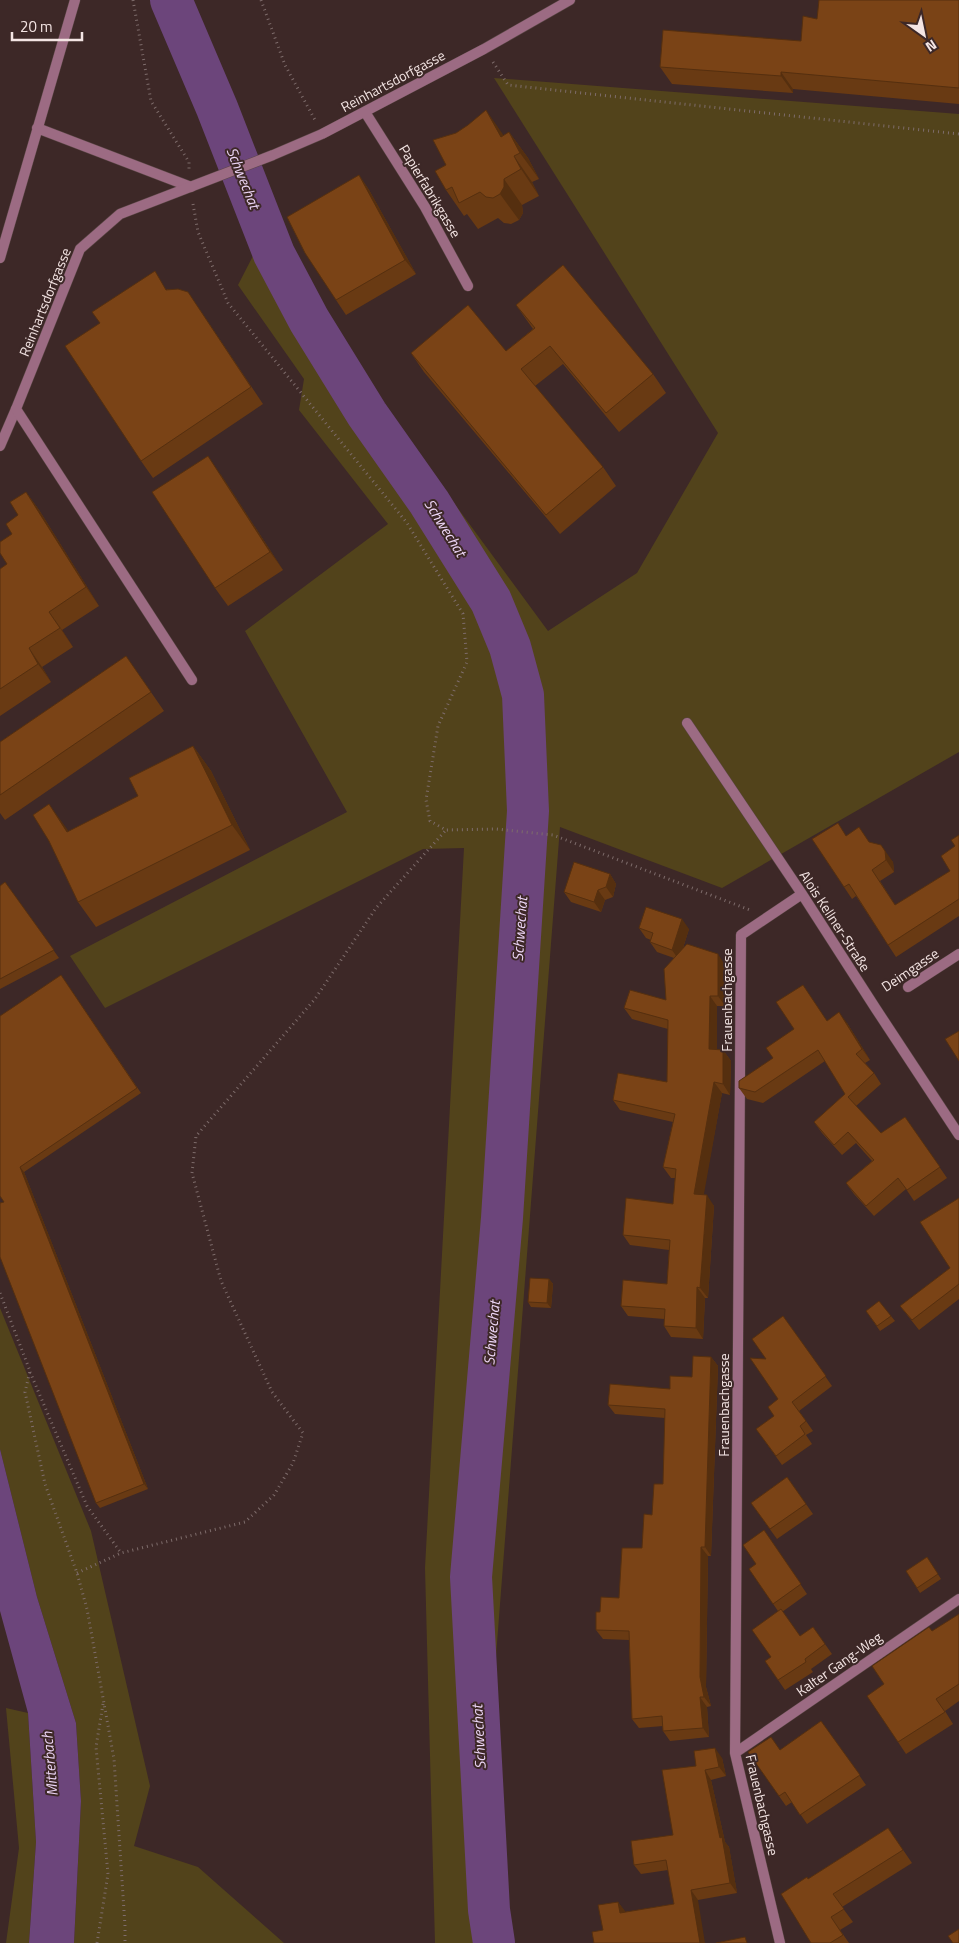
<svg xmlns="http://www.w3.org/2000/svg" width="959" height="1943" font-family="'Titillium Web',sans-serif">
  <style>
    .green { fill: #52431b }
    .water { fill: #6c457b }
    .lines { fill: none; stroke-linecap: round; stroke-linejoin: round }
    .river { stroke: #6c457b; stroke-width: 42 }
    .lane-casing { stroke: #5a4645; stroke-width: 11 }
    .street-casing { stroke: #5a4645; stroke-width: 11 }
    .path { stroke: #7e6c6b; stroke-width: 3; stroke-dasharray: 1 4; stroke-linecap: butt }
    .lane { stroke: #9c6b83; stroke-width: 10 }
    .street { stroke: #9c6b83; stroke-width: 10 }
    .wall { fill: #693a13 }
    .shaded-wall { fill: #552f0f }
    .building { fill: #7a4316; stroke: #552f0f }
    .labels { text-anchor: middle; stroke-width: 4; stroke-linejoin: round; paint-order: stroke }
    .street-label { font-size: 14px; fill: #f4e5e4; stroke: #3d2827 }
    .water-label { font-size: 15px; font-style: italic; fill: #edd6f7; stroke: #3d2827 }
  </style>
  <rect width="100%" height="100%" fill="#3d2827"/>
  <!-- green -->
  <path class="green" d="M494,78l465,36v638l-237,136 -162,-61 -64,829 1,201 13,86h-75l-10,-375 39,-720 -41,1 -318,159 -35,-52 277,-144 -102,-181 143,-107 -89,-114 5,-31 -66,-94 16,-31 89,144 97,86 108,147 89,-58 81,-140z
    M0,1308l91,223 59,255 -16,60 64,21 86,76h-210l7,-142 -5,-78 -39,-126 -37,-148z
    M6,1708l22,5 8,129 -7,101h-23l13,-95z"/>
  <!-- water -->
  <path class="water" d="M0,1449l37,148 39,126 5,78 -7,142h-45l7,-101 -8,-129 -28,-102z"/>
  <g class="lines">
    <!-- river -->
    <path class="river" d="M171,0l46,108 57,146 35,66 58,94 62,88 62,99 19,46 13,48 5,116 -26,407 -31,359 18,333 5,33"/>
    <defs>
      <path id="lane" d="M37,128l154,59
        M0,258l75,-258
        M0,446l16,-37"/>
      <path id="street" d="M365,112l60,95 43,79
        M192,680l-176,-271 64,-160 40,-35 153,-59 49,-21 162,-85 86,-49
        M687,723l115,171 74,115 83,126
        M908,987l51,-33
        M735,1753l224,-154
        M780,1943l-45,-190 6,-818 61,-41"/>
    </defs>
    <!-- lane casing -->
    <use href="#lane" class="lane-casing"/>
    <!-- street casing -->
    <use href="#street" class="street-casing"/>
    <!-- path -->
    <path class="path" d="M133,0l18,101 38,61v8
      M261,0l24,65 30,55
      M493,62l15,23 451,49
      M193,204l5,28 30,71 179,220 56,91 4,48 -29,64 -12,74 4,21 16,9 50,-1 57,6 197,75
      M0,1293l30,78 -5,21 20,92 32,89 10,36 27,150 11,167v17
      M30,1372l57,134 34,47
      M77,1573l44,-20 124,-31 29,-27 19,-32 10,-30 -31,-41 -51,-111 -29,-108 4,-37 119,-137 61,-91 70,-78
      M97,1943l11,-69 -12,-127 7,-43"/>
    <!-- lane -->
    <use href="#lane" class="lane"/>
    <!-- street -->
    <use href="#street" class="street"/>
  </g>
  <!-- wall -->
  <path class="wall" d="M959,0v104l-166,-15v4l-121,-9 -12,-17 141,-26 16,-22z
    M509,132l19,26 11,21 -7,3 7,14 -17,9 1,8 -4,7 -8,4 -7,-1 -6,-5 -20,11 -11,-15 -3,2 -18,-26 58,-55z
    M359,175l10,15 47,84 -70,41 -10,-15z
    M167,289l33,21 63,94 -110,74 -12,-17z
    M516,305l137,69 13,19 -47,39 -56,-68 -28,22 68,81 13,19 -56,48 -136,-162 -13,-19 95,-2 27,-22z
    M221,475l62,95 -55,36 -13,-18z
    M26,492l13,18 60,96 -37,24 11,17 -31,20 9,15 -51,34v-147l7,-5 5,-30z
    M126,656l38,55 -159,109 -5,-7v-71z
    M193,746l18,25 39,79 -154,77 -18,-25 60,-106z
    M959,835v81l-63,41 -40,-61 -4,3 -8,-12 2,-51 24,6 23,20 1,10 -14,9 15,24 55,-34 5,-25z
    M610,874l6,10 -3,13 -8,3 -4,12 -30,-10 -7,-10z
    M5,882l54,76 -59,31v-103z
    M639,928l50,1 -6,19 42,17v41h-8v44h6l8,11 -1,34 -8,-2 -19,102 11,11 -6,92h-3l-2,41 -32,-2 -7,-11v-7l-36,-3 -7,-10 46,-22 2,-34 -39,-5 -7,-10 50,-31 2,-26h-4l-8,-11 10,-45 -53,-12 -7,-10 54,-18 1,-53 -36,-10 -8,-11 42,-8 8,-42 -17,-6 -7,-10 1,-2 -5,-2z
    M61,975l80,118 -117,79 124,317 -48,19 -4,-5 -92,-301z
    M827,1020l20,3 23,37 -5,3 9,10 7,11 -25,22 25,27 24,-16 42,61 -33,23 -8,-12 -32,27 -20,-22 -8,-11 26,-22 -16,-18 -14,12 -20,-22 -8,-11 31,-28 -20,-33 -62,42 -16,-4 -8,-11z
    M959,1198v101l-40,31 -19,-24 50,-38z
    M549,1279l4,5 -2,24 -20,-1 -3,-5z
    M866,1311l25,5 4,5 -15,10z
    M783,1316l49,70 -33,25 14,20 -7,4 6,9 -30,21 -26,-36 18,-13 4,-17 -12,-40z
    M711,1357l7,9 -7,190h-3l-2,131 5,19 -4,1 2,30 -39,4 -7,-10v-5l-24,2 -7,-9 -3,-79 -26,-1 -7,-9 4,-18 19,-14 23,-50 21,-64 2,-66 -50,-4 -7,-9 62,-16 22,-12z
    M787,1477l26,37 -36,25 -26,-36z
    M764,1530l43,64 -25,18 18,24 13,-9 19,27 -21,15 2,3 -28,18 -20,-29 6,-4 7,-46 -29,-42 7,-5z
    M927,1557l14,22 -21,14 -14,-22z
    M959,1614v87l-14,10 8,13 -47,30 -8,-12 -14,-58z
    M821,1721l45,64 -59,39 -15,-22 -6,4 -38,-54 32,-2z
    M722,1758l4,18 -15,4 14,62 4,5 8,46 -39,7 -95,30 15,-28 7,10 49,-8 -6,-34 -27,4 -7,-9 39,-30 23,-69z
    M888,1828l24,35 -70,44 11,15 -13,8 9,13h-38l-3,-64z"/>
  <!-- shaded-wall -->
  <path class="shaded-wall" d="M781,72l12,17v4l-12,-17z
    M486,110l18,26 -3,1z
    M509,132l19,26 11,21 -19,-26z
    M514,156l18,26 7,14 -18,-27z
    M359,175l10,15 47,84 -11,-14z
    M504,179l18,26 1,8 -4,7 -19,-26z
    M208,456l13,19 62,95 -13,-18z
    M26,492l13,18 60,96 -13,-19z
    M49,612l13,18 11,17 -13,-19z
    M29,648l13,19 9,15 -13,-18z
    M193,746l18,25 39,79 -18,-25z
    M49,804l18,25 17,28 -17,-25z
    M881,845l12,17 1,10 -8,-12z
    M610,874l6,10 -3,13 -7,-10z
    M598,890l7,10 -4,12 -7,-10z
    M682,919l7,10 -10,31 -7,-10z
    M718,954l7,11v41l-7,-10z
    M710,996l7,10v54l-8,-11z
    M839,1012l8,11 23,37 -8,-11z
    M723,1050l8,11 -1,34 -7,-11z
    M714,1082l8,11 -20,112 -8,-11z
    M20,1167l4,5 124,317 -4,-5z
    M707,1195l7,11 -6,92 -8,-10z
    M549,1279l4,5 -2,24 -4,-5z
    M697,1287l8,11 -2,41 -7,-11z
    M711,1357l7,9 -7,190 -6,-9z
    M701,1547l7,9 -2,131 5,19 -7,-9 -4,-20z
    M700,1697l7,10 2,30 -6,-9z
    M715,1748l7,10 4,18 -7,-9z
    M705,1770l6,10 14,62 4,5 8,46 -7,-10z
    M691,1890l7,10 7,43h-5z
    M618,1902l7,9 2,12 -7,-10z"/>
  <!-- building -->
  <path class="building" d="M819,0h140v88l-178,-16v4l-121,-9 3,-37 138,11 2,-25 14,3z
    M486,110l15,27 8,-5 11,21 -6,3 7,13 -17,10v8l-4,7 -7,4 -7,-1 -6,-5 -21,11 -7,-16 -6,3 -11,-19 11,-6 -13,-25 23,-7 12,-8z
    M359,175l46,85 -69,40 -31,-47 -18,-36z
    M563,265l90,109 -47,39 -56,-67 -29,23 82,98 -57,48 -135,-162 57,-48 38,46 29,-23 -19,-23z
    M155,271l11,19 12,-1 10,3 63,95 -110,74 -76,-115 35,-23 -8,-11z
    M208,456l62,96 -55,36 -63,-96z
    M26,492l60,95 -37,25 11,16 -31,20 9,16 -38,25v-120l7,-5 -7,-11v-11l12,-8 -6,-10 12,-9 -8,-13z
    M126,656l25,36 -151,103v-53z
    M193,746l39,79 -154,77 -29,-61 -16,-26 16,-11 18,28 71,-36 -9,-18z
    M838,823l8,13 13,-9 10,15 12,3 4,6 1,9 -14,10 23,35 55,-34 -9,-15 14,-10 -4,-6 8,-5v64l-71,46 -39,-61 -5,3 -32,-48z
    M574,862l36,12 -4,13 -8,3 -4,12 -30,-10z
    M5,882l49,68 -54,29v-93z
    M646,907l36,12 -10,31 -22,-8 3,-9 -14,-5z
    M687,944l31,10v42h-8l-1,53 14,1v34l-9,-2 -20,112 13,1 -7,93 -3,-1 -1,41 -32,-2 1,-17 -44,-3 2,-26 44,4 3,-44 -47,-5 3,-37 47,6 3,-35 -13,-2 12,-53 -62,-14 5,-27 49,9 1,-62 -44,-12 6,-18 36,10 -2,-31z
    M61,975l76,113 -117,79 124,317 -48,19 -96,-246v-54l4,-1 -4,-6v-180z
    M803,985l24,36 12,-9 23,37 -6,5 18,19 -26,24 33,36 24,-16 35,50 -33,23 -9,-12 -32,28 -20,-23 28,-23 -26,-28 -14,13 -20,-23 31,-28 -27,-44 -63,42 -16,-4v-7l34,-23 -7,-10 28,-19 -18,-27z
    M959,1031v30l-14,-22z
    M959,1198v86l-47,36 -12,-14 50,-38 -30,-46z
    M530,1278l19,1 -2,24 -19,-1z
    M879,1301l12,15 -14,10 -11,-15z
    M783,1316l43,60 -34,26 14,19 -6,5 5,8 -29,22 -20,-27 18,-13 -6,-9 10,-8 -28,-41 16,1 -14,-20z
    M693,1356l18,1 -6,190h-4l-1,130 4,20h-4l3,31 -40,3 -1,-15 -30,3 -3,-88 -33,-1v-18h4l1,-15 18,1 3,-50h20l2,-34 8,1 2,-31h9l2,-75 -57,-4 2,-21 60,5v-13l22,1z
    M787,1477l19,27 -36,25 -19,-26z
    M764,1530l37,54 -28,20 -24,-35 7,-5 -13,-19z
    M927,1557l11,17 -21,14 -11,-17z
    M781,1609l19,27 13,-9 12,17 -20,15 1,3 -28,18 -13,-19 6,-4 -19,-27z
    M959,1614v70l-23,15 9,13 -47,30 -31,-46 17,-12 -12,-18 57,-39 3,4z
    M821,1721l39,54 -60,40 -15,-23 -6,4 -31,-44 23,-15 9,13z
    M715,1748l4,19 -14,3 15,68 2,-1 8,46 -39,7 9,53h-106l-2,-11 11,-2 -5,-25 20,-3 2,11 54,-9 -8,-44 -32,5 -3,-24 42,-6 -11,-65 34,-4 -2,-15z
    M888,1828l15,22 -70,44 11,15 -13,8 12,18 -13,8h-19l-30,-49 26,-17 1,2z
    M959,1929v14h-6l-5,-7z
    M745,1937l2,6h-31z"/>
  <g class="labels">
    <!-- street labels -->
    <g class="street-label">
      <text transform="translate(393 81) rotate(-28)" y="5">Reinhartsdorfgasse</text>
      <text transform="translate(430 191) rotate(59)" y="5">Papierfabrikgasse</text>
      <text transform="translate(45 302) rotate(-68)" y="5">Reinhartsdorfgasse</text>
      <text transform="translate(835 921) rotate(57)" y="5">Alois Kellner-Straße</text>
      <text transform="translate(910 970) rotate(-34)" y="5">Deimgasse</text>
      <text transform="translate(727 1000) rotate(-90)" y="5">Frauenbachgasse</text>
      <text transform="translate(724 1405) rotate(-90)" y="5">Frauenbachgasse</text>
      <text transform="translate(839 1664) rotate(-35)" y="5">Kalter Gang-Weg</text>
      <text transform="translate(762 1805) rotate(77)" y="5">Frauenbachgasse</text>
    </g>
    <!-- water labels -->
    <g class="water-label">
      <text transform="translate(243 178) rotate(68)" y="5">Schwechat</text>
      <text transform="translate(445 528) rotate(58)" y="5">Schwechat</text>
      <text transform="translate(520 929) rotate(-86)" y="5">Schwechat</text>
      <text transform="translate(492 1333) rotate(-85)" y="5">Schwechat</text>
      <text transform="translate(479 1737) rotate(-93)" y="5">Schwechat</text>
      <text transform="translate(50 1764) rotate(-95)" y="5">Mitterbach</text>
    </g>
  </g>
  <!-- north arrow -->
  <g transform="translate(924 35) rotate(147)" stroke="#3d2827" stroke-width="4" paint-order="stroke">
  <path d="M0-4L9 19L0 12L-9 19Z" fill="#f4e5e4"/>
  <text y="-8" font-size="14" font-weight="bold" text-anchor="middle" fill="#f4e5e4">N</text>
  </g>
  <!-- scale -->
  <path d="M12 32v8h70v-8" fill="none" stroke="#f4e5e4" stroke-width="2.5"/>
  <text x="20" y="32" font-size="15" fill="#f4e5e4" stroke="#3d2827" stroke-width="4" paint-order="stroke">20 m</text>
</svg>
